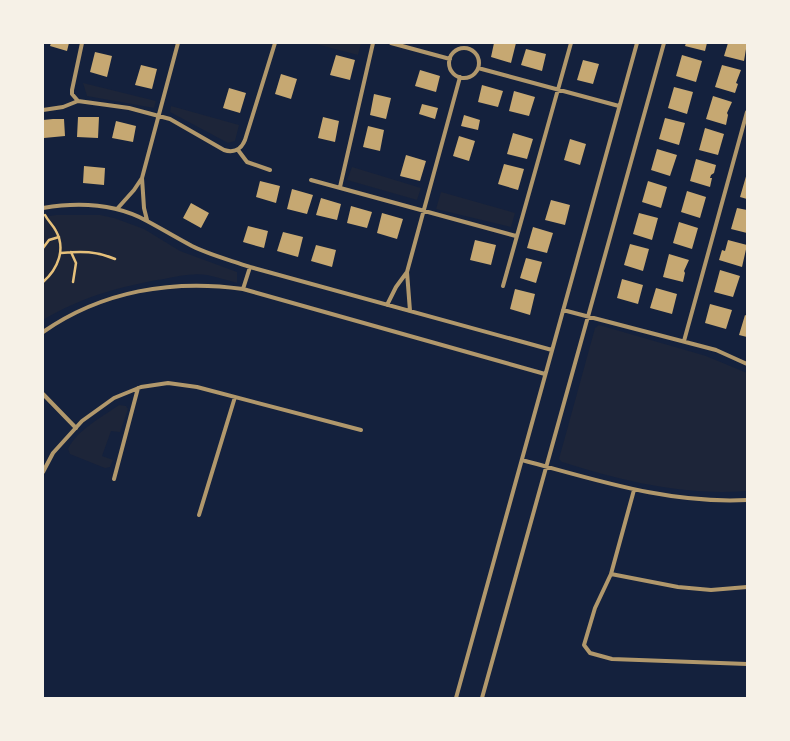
<svg xmlns="http://www.w3.org/2000/svg" width="790" height="741" font-family="'Asap Condensed',sans-serif">
  <style>
    .green { fill: #1d2539 }
    .building { fill: #c6a872 }
    .lines { fill: none; stroke-linecap: round; stroke-linejoin: round }
    .path { stroke: #e5c07b; stroke-width: 2.5 }
    .minor { stroke: #b1986c; stroke-width: 4 }
  </style>
  <rect width="100%" height="100%" fill="#14213d"/>
  <!-- green -->
  <path class="green" d="M312,43h49l-3,12z
    M83,83l73,18 -2,7 -67,-12z
    M171,106l68,19 -4,16 -7,2 -58,-31z
    M352,167l69,21 -4,12 -70,-20z
    M441,192l74,21 -4,14 -75,-18z
    M56,215h44l14,3 30,11 36,22 57,21v11c-10,-3 -20,-6 -30,-8 -14,-2 -29,1 -43,4 -43,7 -83,18 -121,41v-103z
    M599,325l107,31 41,17v118c-64,5 -124,-10 -185,-29l-3,-3 36,-131z
    M119,405l7,1 2,3 -8,23 -9,-1 -9,25 11,4 -3,7 -5,1 -35,-14 -2,-5c9,-19 34,-32 51,-44z"/>
  <!-- building -->
  <path class="building" d="M51,43h18l-2,8 -17,-5z
    M494,43h22l-5,20 -20,-6z
    M686,43h21l-2,8 -20,-5z
    M728,43h19l-3,18 -20,-5z
    M526,49l20,5 -4,17 -21,-6z
    M95,52l17,4 -5,21 -17,-5z
    M336,55l19,5 -5,20 -20,-5z
    M682,55l20,6 -6,21 -20,-6z
    M583,60l16,4 -6,20 -16,-4z
    M141,65l16,4 -5,20 -17,-4z
    M722,65l19,5 -5,13 2,1 -3,9 -20,-6z
    M420,70l20,6 -4,16 -21,-6z
    M281,74l16,5 -6,20 -16,-5z
    M482,85l21,6 -5,16 -20,-5z
    M674,87l19,5 -6,22 -19,-6z
    M229,88l17,5 -6,20 -17,-5z
    M514,91l21,6 -6,19 -20,-5z
    M374,94l17,4 -5,21 -16,-4z
    M713,96l19,6 -5,11 1,2 -2,10 -20,-6z
    M422,104l16,4 -3,11 -16,-5z
    M464,115l16,5 -2,10 -17,-4z
    M78,117h21l-1,21 -21,-1z
    M323,117l16,4 -4,21 -17,-4z
    M665,118l20,5 -6,22 -20,-6z
    M53,119h11l1,17 -21,2 -1,-18z
    M116,121l20,5 -3,16 -21,-4z
    M368,126l16,4 -4,21 -17,-4z
    M705,128l19,6 -6,21 -19,-5z
    M513,133l20,6 -6,20 -20,-5z
    M459,136l16,5 -6,20 -16,-5z
    M570,139l16,5 -6,21 -16,-5z
    M657,149l20,6 -7,21 -19,-6z
    M406,155l20,6 -6,20 -20,-5z
    M696,159l20,6 -2,8 -3,2 -1,3h2l-2,9 -20,-6z
    M504,164l20,5 -6,21 -20,-6z
    M84,166l21,2 -1,17 -21,-2z
    M747,173v26l-7,-2z
    M260,181l20,5 -4,17 -20,-6z
    M648,181l19,6 -6,21 -19,-6z
    M292,189l21,6 -6,19 -20,-5z
    M687,191l19,6 -6,21 -19,-6z
    M321,198l20,6 -4,16 -21,-5z
    M551,200l19,5 -5,20 -20,-5z
    M191,203l18,10 -8,15 -18,-10z
    M351,206l21,6 -5,16 -20,-5z
    M737,208l10,2v23l-16,-4z
    M382,213l21,6 -6,20 -20,-6z
    M639,213l19,5 -6,22 -19,-6z
    M679,222l19,6 -6,21 -19,-6z
    M248,226l20,5 -4,17 -21,-6z
    M533,227l20,6 -6,20 -20,-5z
    M283,232l20,5 -5,20 -21,-6z
    M475,240l21,5 -5,20 -21,-5z
    M728,240l19,5 -5,22 -23,-7 3,-10 3,1z
    M630,244l19,5 -6,22 -19,-6z
    M316,245l20,5 -4,17 -21,-6z
    M669,254l20,6 -5,11 1,2 -2,9 -20,-5z
    M526,258l16,4 -6,21 -16,-5z
    M720,270l20,6 -7,21 -19,-5z
    M622,279l21,6 -5,19 -21,-6z
    M656,288l21,6 -5,20 -22,-6z
    M515,289l20,5 -5,21 -20,-6z
    M710,304l22,6 -6,19 -21,-6z
    M745,315l2,1v21l-8,-2z"/>
  <g class="lines">
    <!-- path -->
    <path class="path" d="M43,248l6,-8 10,-3
      M71,252l5,11 -3,19
      M61,253c20,-2 36,-2 54,6
      M43,282c15,-13 23,-33 13,-51 -3,-6 -8,-10 -11,-16"/>
    <!-- minor -->
    <path class="minor" d="M82,43l-10,47v4l6,7 51,7 41,11 54,31c9,3 17,0 21,-10l30,-97
      M391,43l59,16
      M449 63a15 15 0 1 1 30 0a15 15 0 1 1-30 0Z
      M478,68l141,38
      M43,110l20,-3 15,-6
      M238,150l9,12 23,8
      M311,180l205,56
      M340,187l33,-144
      M43,208c36,-6 71,-5 104,13 15,8 30,17 45,25 18,9 38,14 58,21l302,83
      M117,209l17,-19 8,-12
      M147,220l-3,-12 -2,-30 36,-135
      M407,272l3,39
      M503,286l68,-243
      M243,289l7,-22
      M387,305l9,-18 11,-15 53,-195
      M563,310l153,40 31,14
      M43,332c59,-41 129,-53 200,-43l302,85
      M684,341l63,-229
      M43,394l33,34
      M522,460c75,20 146,44 225,40
      M43,472l10,-19 29,-32 32,-23 27,-11 27,-4 29,4 164,43
      M114,479l24,-91
      M634,490l-23,84 -16,34 -11,37 6,8 22,6 135,5
      M199,515l36,-118
      M611,574l67,13 33,3 36,-3
      M456,698l181,-655
      M482,698l182,-655"/>
  </g>
  <!-- border -->
  <rect width="790" height="741" fill="none" stroke="#f6f1e7" stroke-width="88"/>
</svg>
